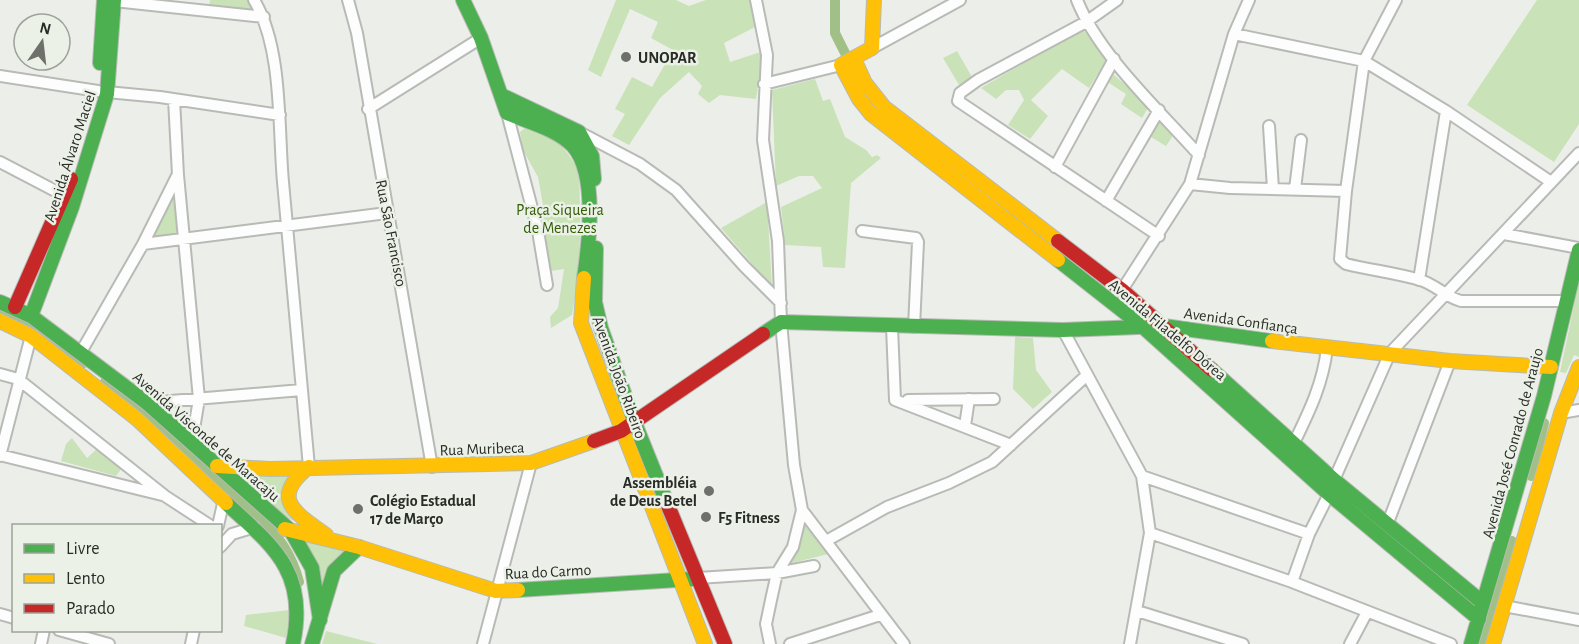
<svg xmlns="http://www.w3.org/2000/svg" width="1579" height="644" font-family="'Alegreya Sans',sans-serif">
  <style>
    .green { fill: #c9e2b7 }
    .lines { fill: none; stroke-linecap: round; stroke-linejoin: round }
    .canal { stroke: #a0c088; stroke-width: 10 }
    .street-casing { stroke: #b8bab6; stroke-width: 14 }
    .fast-casing { stroke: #b8bab6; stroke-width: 16 }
    .slow-casing { stroke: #b8bab6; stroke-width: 16 }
    .jam-casing { stroke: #b8bab6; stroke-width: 16 }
    .street { stroke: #fcfdfc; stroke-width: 10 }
    .fast { stroke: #4caf50; stroke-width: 14 }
    .slow { stroke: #ffc107; stroke-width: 14 }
    .jam { stroke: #c62828; stroke-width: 14 }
    .poi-dot { fill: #6e706c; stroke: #ebf1e7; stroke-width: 2 }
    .labels { text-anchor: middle; stroke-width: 5; stroke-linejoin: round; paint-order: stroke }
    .poi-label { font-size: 16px; font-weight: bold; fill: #2a2c28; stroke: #ebf1e7; text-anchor: start }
    .street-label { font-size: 16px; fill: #2a2c28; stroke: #ebf1e7 }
    .park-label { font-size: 16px; fill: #345c07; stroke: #ebf1e7 }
  </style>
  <rect width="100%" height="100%" fill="#ecefe9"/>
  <!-- green -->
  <path class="green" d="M210,0h40l9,15 -50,-9z
    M616,0h60l13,6 17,-6h44l7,26 -33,17 6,19 34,-11 -8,48 -36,-4 -11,8 -11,-9 4,-8 -13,-14 -29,26 -31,47 -17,-9 13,-22 -10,-5 17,-32 20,10 21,-37 -22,-12 7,-16 -28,-13 -29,68 -13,-7z
    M1537,0h42v124l-25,38 -87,-57z
    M1083,29l23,32 -17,27 -27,-19 -31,31 17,16 -18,23 -22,-14 16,-25 -5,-10h-13l-10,9 -15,-11z
    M957,51l15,26 -13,8 -16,-27z
    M1112,73l37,33 -7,12 -21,-14 5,-10 -17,-11z
    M815,79l8,22 7,-2 15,38 21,13 6,7 5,-2 4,3 -30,25 -6,85 -22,-1 -2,-20 -36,-2 -4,-38 41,-19 -9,-12h-14l-23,10 -4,-96z
    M1160,119l14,15 -8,12 -15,-9z
    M525,128c21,1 44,21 52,41 4,10 2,25 3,36 1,38 -1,73 -8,110l-21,13 -1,-11 8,-9 6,-39 -13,2 -7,-17 -6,-41 5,-8 -5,-28 -15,-27 -3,-18z
    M175,194l7,38 -32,5z
    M767,202l5,85 -51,-59z
    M1579,282v75l-5,-2 -8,18 -6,-1z
    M1015,337l18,1 3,32 16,22 -19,17 -20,-20z
    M72,438l15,20 11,-10 24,20 -6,8 -55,-15 5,-17z
    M229,468l64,8 -6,8 12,39 -16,-7z
    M805,520l27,33 -40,10z
    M299,537l50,13 -16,13 -11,26z
    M290,610l-4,28 -42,-12 2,-11z
    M326,631l51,13h-55z"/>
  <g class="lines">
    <!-- canal -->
    <path class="canal" d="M835,0v33l16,32
      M0,311l19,6 63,47
      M105,382l154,134c19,20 33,38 40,66
      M1531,476l13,-53
      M1481,644l31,-103"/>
    <defs>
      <path id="street" d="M254,0c29,48 24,127 29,182 8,95 17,190 26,285
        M348,0l9,33 75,434
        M756,0l11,55 -4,85 15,101 3,81 13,143 8,45 102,134
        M1077,0c21,54 83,111 122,155
        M1117,0l-31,22 -108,58 -18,13 -2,8 201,135
        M1396,0l-32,61 -18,130 -6,68 6,5c24,6 50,9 74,16 15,4 27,18 41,21h104
        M114,1l150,16
        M1234,34l130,27 82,50 105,71
        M872,48l88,-48
        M0,76l98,15
        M764,84l77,-19
        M107,92l53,5 120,18
        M174,99l4,76 21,224 -7,42
        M368,109l113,-71
        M507,113l31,118 9,54
        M1269,126l4,63
        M579,132l61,32 36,26 68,76 37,37
        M0,162l65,34
        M1055,167l59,-108
        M1190,184l40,4 116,3
        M1295,189l6,-49
        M1106,201l53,-91
        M862,231l54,7 2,4 -4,85
        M1504,234l75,14
        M143,244l244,-31
        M1419,280l27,-169
        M1122,290l68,-106 44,-150 15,-34
        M892,327l3,73 116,45
        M1063,330l79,146 8,57 -20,111
        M81,352l62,-108 34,-68
        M0,374l18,5 147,117 46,30
        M908,400l86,-1
        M147,403l155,-13
        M1561,413l18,-3
        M965,426l4,-27
        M1293,445c16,-33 30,-61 34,-97
        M0,455l162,40
        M0,456l31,-120
        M1142,476l167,58
        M1334,480l56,-127 189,-200
        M1387,525l63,-164
        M218,526l6,-27
        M1150,533l142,49 159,62
        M826,541l61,-34 62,-24 43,-21 94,-86
        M220,547l12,-13 23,-7
        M698,578l79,-5 37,-7
        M1292,582l17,-48 20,-40
        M1504,606l75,14
        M1137,611l106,33
        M0,614l14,4
        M59,630l50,14
        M41,644l3,-14
        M191,644l3,-14
        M483,644l48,-181
        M770,644l-4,-20 5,-24 6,-27 16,-26 9,-37
        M790,644l90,-29
        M1350,644l17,-32"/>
      <path id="fast" d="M463,0l18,38 26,75c21,9 50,16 66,33 25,28 16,98 11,132
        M100,63l4,-63
        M501,95l78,37 13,24 2,23
        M596,248l-1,54 6,26 33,93 35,87
        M1058,260l84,66 187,168 150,125
        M0,302l31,14 116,87 144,128 21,37 8,52
        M31,316l41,-109 35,-113 7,-94
        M763,334l18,-12 282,8 101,-4 108,15
        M1212,370l122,110 149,123
        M226,503c48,44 82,69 67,141
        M518,590l175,-11
        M312,644l22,-73 25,-24
        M1471,644l73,-248 35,-146"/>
      <path id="slow" d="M874,0l-2,48 -31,17 18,34 12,15 187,146
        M854,59l11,24 19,24 174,134
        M584,278l-3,45 124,321
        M0,321l31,15 106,83 89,84
        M1272,341l178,20 101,6
        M217,466l53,3 261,-6 63,-22
        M309,467c-40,31 -14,46 17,68
        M285,529l74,18 137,44 22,-1
        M1493,644l68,-231 18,-46"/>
      <path id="jam" d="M1058,241l64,49 90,80
        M15,307l56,-128
        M594,441l27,-10 142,-97
        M669,508l56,136"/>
    </defs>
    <!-- street casing -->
    <use href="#street" class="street-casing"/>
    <!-- fast casing -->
    <use href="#fast" class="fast-casing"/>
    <!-- slow casing -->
    <use href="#slow" class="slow-casing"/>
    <!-- jam casing -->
    <use href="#jam" class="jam-casing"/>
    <!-- street -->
    <use href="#street" class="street"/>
    <!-- fast -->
    <use href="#fast" class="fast"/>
    <!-- slow -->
    <use href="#slow" class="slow"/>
    <!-- jam -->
    <use href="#jam" class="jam"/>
  </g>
  <!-- markers -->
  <g class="poi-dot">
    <circle cx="626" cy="57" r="6"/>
    <circle cx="709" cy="491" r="6"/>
    <circle cx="358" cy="509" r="6"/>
    <circle cx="706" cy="517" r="6"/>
  </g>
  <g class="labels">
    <!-- poi labels -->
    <g class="poi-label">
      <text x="638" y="63">UNOPAR</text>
      <text x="697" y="488" text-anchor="end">Assembléia<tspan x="697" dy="18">de Deus Betel</tspan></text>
      <text x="370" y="506">Colégio Estadual<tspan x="370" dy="18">17 de Março</tspan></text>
      <text x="718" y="523">F5 Fitness</text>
    </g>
    <!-- street labels -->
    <g class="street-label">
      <text transform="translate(69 156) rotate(-72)" y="6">Avenida Álvaro Maciel</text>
      <text transform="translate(392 233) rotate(79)" y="6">Rua São Francisco</text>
      <text transform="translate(1241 320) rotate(8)" y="6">Avenida Confiança</text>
      <text transform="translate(1168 329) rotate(40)" y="6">Avenida Filadelfo Dórea</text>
      <text transform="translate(620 377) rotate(70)" y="6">Avenida João Ribeiro</text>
      <text transform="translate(207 436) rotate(41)" y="6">Avenida Visconde de Maracaju</text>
      <text transform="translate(1512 443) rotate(-75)" y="6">Avenida José Conrado de Araujo</text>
      <text transform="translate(482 448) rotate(-2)" y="6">Rua Muribeca</text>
      <text transform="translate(548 571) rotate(-3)" y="6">Rua do Carmo</text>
    </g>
    <!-- park labels -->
    <g class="park-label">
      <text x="560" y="215">Praça Siqueira<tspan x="560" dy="18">de Menezes</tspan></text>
    </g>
  </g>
  <!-- legend -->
  <rect x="12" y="524" width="210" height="108" fill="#ebf1e7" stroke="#9ea29b" stroke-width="1.5"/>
  <rect x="24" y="544" width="30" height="9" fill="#4caf50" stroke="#9ea29b" stroke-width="1.5"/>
  <text x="66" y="554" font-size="18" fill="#2a2c28">Livre</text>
  <rect x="24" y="574" width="30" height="9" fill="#ffc107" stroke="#9ea29b" stroke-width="1.5"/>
  <text x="66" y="584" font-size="18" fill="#2a2c28">Lento</text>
  <rect x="24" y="604" width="30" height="9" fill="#c62828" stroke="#9ea29b" stroke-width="1.5"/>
  <text x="66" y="614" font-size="18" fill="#2a2c28">Parado</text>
  <!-- north arrow -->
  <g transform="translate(42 42) rotate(14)"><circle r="28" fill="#ebf1e7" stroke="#9ea29b" stroke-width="1.5"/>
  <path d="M0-4.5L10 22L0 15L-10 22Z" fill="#6e706c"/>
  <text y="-9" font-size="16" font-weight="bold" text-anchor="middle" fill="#2a2c28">N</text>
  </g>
</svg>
